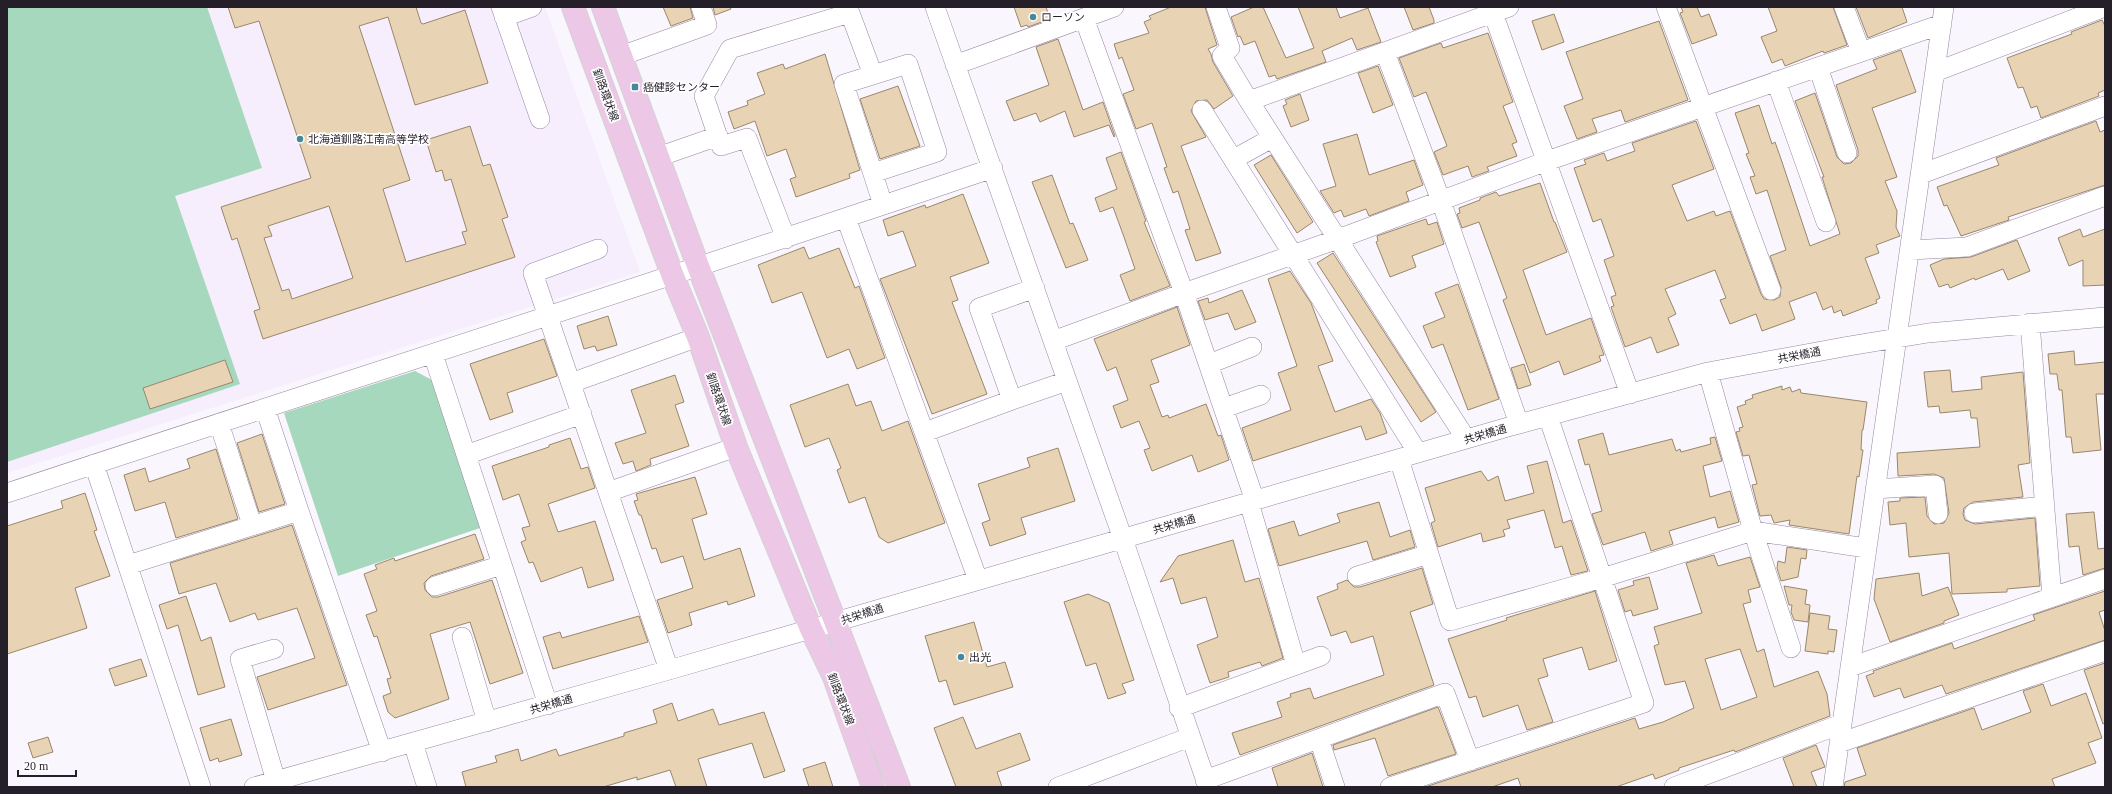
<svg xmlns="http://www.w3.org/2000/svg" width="2112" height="794" font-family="'Times New Roman','Noto Sans JP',serif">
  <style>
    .built { fill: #f6edfd }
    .green { fill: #a5d8bd }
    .building { fill: #e8d4b5; stroke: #9a876a; fill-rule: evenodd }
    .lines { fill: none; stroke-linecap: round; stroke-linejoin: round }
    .minor-casing { stroke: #9887a4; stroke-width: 20 }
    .major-casing { stroke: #d3d2d4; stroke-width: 24 }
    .minor { stroke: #fff; stroke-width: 19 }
    .major { stroke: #ecc8e6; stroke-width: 22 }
    .poi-dot { fill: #468899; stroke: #fff; stroke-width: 1.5 }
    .labels { text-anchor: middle; stroke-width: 3.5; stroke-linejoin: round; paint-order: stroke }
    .poi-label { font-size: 11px; fill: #251f2a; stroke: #fff; text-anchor: start }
    .street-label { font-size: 11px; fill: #251f2a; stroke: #fff }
  </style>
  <rect width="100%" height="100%" fill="#faf6fd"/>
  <!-- built -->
  <path class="built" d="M7,7h538l95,265 -633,201z"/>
  <!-- green -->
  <path class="green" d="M7,7h200l55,161 -87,28 65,188 -233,78z
    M415,371l17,9 48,148 -142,48 -54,-163z"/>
  <!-- building -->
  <path class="building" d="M228,7h188l5,16 2,1 42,-14 23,73 -73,22 -27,-88 -29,9 51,154 -27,9 23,73 60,-18 -4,-12 5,-1 -16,-52 -6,2 -3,-11 -6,2 -10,-32 44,-14 13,40 7,-2 18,53 -6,2 13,38 -252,82 -9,-28 6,-2 -23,-71 -5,2 -11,-33 90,-29 -52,-157 -24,7zM329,206l24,72 -61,21 -3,-10 -7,2 -18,-53 8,-2 -4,-10z
    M663,7h27l3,11 -22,8z
    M713,7h17l1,2 -16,6z
    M1014,7h32l4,12 -22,8 -1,-2 -6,2z
    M1171,7h34l12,38 -9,4 3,5 2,8 20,34 -19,13 -7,-9 -11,1 -5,10 15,26 -25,9 40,107 -25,8 -11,-31 5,-1 -12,-38 -5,2 -9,-25 3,-1 -15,-44 -16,6 -13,-35 11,-4 -12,-33 -3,2 -5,-15 35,-11 -5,-11 7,-3 -2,-3z
    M1254,7h9l23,51 28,-10 -16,-41h38l4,11 28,-10 13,34 -24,8 -5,-12 -30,13 4,11 -49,17 -2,-4 -6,2 -14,-36 -11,4 -4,-9 -2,1 -7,-20z
    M1404,7h25l5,13v3l-21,7z
    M1681,7h16l4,10 8,-3 8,21 -25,9 -12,-31 3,-1z
    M1768,7h65l14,38 -23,8 -1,-2 -38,15 -3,-7 -10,4 -11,-26 16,-6z
    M1856,7h46l5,15 -39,16z
    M1554,14l10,28 -22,8 -10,-29z
    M2102,20l3,6v64l-7,3 1,3 -58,22 -4,-12 -6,2 -8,-21 -5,1 -11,-30 65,-24 -1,-2z
    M1659,21l29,79 -63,22 -4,-12 -29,9 5,13 -20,7 -13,-33 19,-7 -17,-47z
    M1488,33l25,69 -10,4 14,36 -5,2 5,12 -30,11 2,4 -17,6 -4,-11 -25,9 -9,-23 13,-6 -21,-54 -12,5 -15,-39 42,-15 2,5z
    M1058,39l25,71 20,-8 12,34 -1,1 -5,-12 -35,12 -9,-26 -25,11 -4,-9 -22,8 -8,-20 43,-16 -13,-38z
    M1901,50l15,42 -44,16 25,69 -12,4 12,30 -1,16 4,9 -24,9 3,8 -14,5 15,40 -4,2 1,3 -34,13 -2,-6 -7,3 -2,-7 -9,4 -7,-18 -27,10 6,17 -33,12 -6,-17 -26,10 -10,-24 6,-2 -11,-28 -50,19 11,25 -8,4 11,27 -22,8 -6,-16 -26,10 -14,-40 3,-1 -3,-9 5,-2 -12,-35 10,-4 -13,-37 -8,3 -19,-54 12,-4 -2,-4 20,-7 3,8 28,-10 -3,-8 64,-22 18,48 -42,16 15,36 27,-10 2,5 14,-5 31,83 3,5 10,1 6,-3 1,-10 -11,-31 16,-6 -19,-60 -11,4 -6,-17 5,-1 -9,-22 3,-1 -14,-40 24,-8 13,39 3,-2 6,17 29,87 30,-12 -18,-57h2l-29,-76 20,-8 22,64 7,7 7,-1 7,-7v-6l-22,-65 41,-16 -4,-9z
    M825,54l35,116 -11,4 1,4 -54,19 -6,-18 6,-2 -10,-28 -19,7 -12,-35 -21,8 -6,-17 20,-7 -1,-4 18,-7 -8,-21 26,-9 2,5z
    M1378,66l15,39 -20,8 -15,-40z
    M898,86l22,60 -40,13 -20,-60z
    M1300,94l9,26 -18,7 -8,-21 4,-2 -2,-4z
    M2096,121l4,11 5,-2v55l-97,32 1,3 -48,16 -14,-31 -3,1 -7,-19 62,-22 -3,-7z
    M1357,134l12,41 45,-15 9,25 -17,7 3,9 -40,15 -3,-7 -22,8 -3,-7 -7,3 -14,-22 16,-5 -13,-42z
    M1121,152l25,69 -2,1 26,64 -40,15 -10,-26 15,-6 -11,-32 -11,-30 -13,5 -5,-14 22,-9 -11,-31z
    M1271,155l42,67 -16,11 -43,-68z
    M1052,175l18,49 3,-1 15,37 -22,8 -34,-86z
    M1540,183l14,39h1l12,30 -44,18 23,65 45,-17 13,37 -5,1 2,5 -37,14 -5,-14 -29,12 -27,-73 4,-2 -28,-76 -17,6 -5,-14 3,-1 -1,-5 21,-8v-2l16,-6 3,4z
    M963,194l26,69 -39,14 8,23 -6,2 35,92 -55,20 -52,-135 36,-13 -13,-35 -15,5 -5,-16 42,-15 1,3z
    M1426,219l2,6 9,-3 7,22 -32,12 4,11 -26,10 -14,-35 2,-1 -1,-5z
    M2080,229l3,8 22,-8v56l-22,1v-26l-14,6 -11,-28z
    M2017,240l13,31 -22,9 -5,-11 -28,11 -1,-2 -24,10 -2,-4 -9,3 -9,-22 14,-6 27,-2z
    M804,247l5,12 30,-11 16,40 4,-2 26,72 -28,11 -8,-20 -22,9 -25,-66 -30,11 -14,-38z
    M1333,253l103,159 -15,10 -104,-159z
    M1290,271l21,32 22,58 -15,5 17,46 36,-13 9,14 7,20 -21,7 -5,-14 -108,35 -11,-33 49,-18 -13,-37 19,-7 -29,-87z
    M1458,284l41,115 -31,11 -25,-66 -11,4 -9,-22 22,-9 -10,-24z
    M1242,290l14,32 -21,8 -7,-17 -23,7 -7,-19 10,-3 1,5z
    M1177,307l13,38 -39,15 8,22 -9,3 12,32 6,-2 1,3 37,-14 12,32 3,-1 8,25 -31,12 -6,-17 -40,16 -8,-21 6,-2 -11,-27 -18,7 -8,-22 15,-6 -12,-33 -9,4 -13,-32z
    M608,316l9,29 -20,6 -2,-5 -11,3 -7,-23z
    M544,339l13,37 -50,17 6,19 -23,8 -20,-56z
    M2074,351l1,14 30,-3v32h-9l5,56 -28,3 -2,-16h-5l-4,-47h-3l-2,-16h-7l-2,-20z
    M225,360l8,22 -83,27 -7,-21z
    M1524,364l7,21 -13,4 -7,-21z
    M1950,370l2,22 30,-3 -1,-12 42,-5 7,91 -12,2 5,32 -50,5 -9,6 -1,6 2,6 10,4 60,-6 5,68 -33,3v3l-55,2 -3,-41 -40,4 -3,-34 -16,2 -2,-23 12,-1v-3l25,-1 2,19 7,8 10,-1 5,-10 -5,-35 -10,-4 -36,2 -1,-23 83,-6 -3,-29h-6l-1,-8 -30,3 -1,-7 -11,1 -4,-35z
    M675,375l9,27 -9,3 14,41 -39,13 1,6 -15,6 -3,-10 -10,3 -8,-21 31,-10 -15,-43z
    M848,384l8,22 15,-5 11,30 26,-10 37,102 -57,20 -9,-6 -14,-40 -16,6 -12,-33 4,-2 -12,-30 -24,9 -15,-42z
    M1782,386v4l8,-3 2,5 8,-3 1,4 66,9 -4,28h-1l-1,20h2l-4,27 -2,-1 -8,58 -60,-9 1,-5 -16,3 -3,-8 -11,1 -8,-31 5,-1 -8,-29 -6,1 -7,-24 4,-1 -1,-3 4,-1 -6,-20 9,-3 -1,-3 8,-3 -1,-3z
    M1603,433l6,22 63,-16 4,12 4,-2 1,3 30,-8 -1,-6 5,-1 7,24 -19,5 7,31 20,-6 9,31 -21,6 -3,-11 -46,14 4,13 -22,7 -6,-19 -42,13 -11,-31 10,-3 -13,-47 -4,1 -7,-25z
    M262,434l23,70 -26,8 -22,-69z
    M570,438l11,31 7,-2 7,21 -47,16 10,28 37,-11 19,59 -26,8 -6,-21 -41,15 -8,-20 -4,1 -8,-21 5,-2 -4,-12 8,-2 -11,-32 -16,6 -11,-34 57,-19v-2z
    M1058,448l17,53 -54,17 5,16 -36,12 -8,-23 8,-3 -12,-36 52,-17 -3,-9z
    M216,449l22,70 -62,19 -11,-36 -30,9 -11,-36 21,-7 4,14 41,-14 -3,-9z
    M1547,461l16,62 8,-3 17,51 -17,4 -9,-29 -7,2 -11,-38 -37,10 3,8 -7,2 2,6 -22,6 -2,-9 -43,14 -7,-24 4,-2 -10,-33 56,-17 7,10 10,-5 7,25 29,-8 -7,-27z
    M695,477l12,37 -15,5 12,41 36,-12 15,48 -27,9 -1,-4 -38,12 3,12 -24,8 -11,-33 36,-12 -10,-32 -22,7 -5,-15 -4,1 -11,-34h-2l-5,-14 4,-1 -2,-6z
    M85,493l12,37 -3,1 16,45 -35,12 12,40 -80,26v-128l56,-18 -2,-7z
    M1379,502l11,35 20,-7 5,17 -42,13 -6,-19 -88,25 -11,-37 26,-8 5,15 41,-14 -3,-8z
    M2094,512l4,37 7,-1v20l-22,7 -4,-29 -10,1 -3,-33z
    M292,525l55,160 -79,25 -11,-33 58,-19 -18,-50 -39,12 -3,-7 -25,9 -14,-39 -37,11 -9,-31z
    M475,534l9,25 -53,17 -7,7 1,7 7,7h6l54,-17 31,93 -33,11 -20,-62 -40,12 19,65 -54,19 -7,-6 -5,-16 8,-3 -4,-14 4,-1 -14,-42 -3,1 -8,-22 11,-4 -13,-37 13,-5 -2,-4 19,-7 1,3z
    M1233,540l12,42 14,-4 24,80 -21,8 -2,-4 -32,10 1,5 -19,6 -13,-38 21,-8 -12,-40 -25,7 -8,-26 -13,4 18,-26z
    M1787,547l20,3 -1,9 -5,-1 -3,19 -17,4 -4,-13 1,-7 7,2z
    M1714,555l4,11 32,-9 10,30 -12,3 3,12 -8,2 14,48 7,-3 10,38 44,-16 9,23 3,22 -95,36 -1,-2 -55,18v2l-24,9 -2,-5 -37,13h-95l-3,-9 -26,9h-67l210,-69 4,11 24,-7 31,-14 -9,-27 -20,4 -11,-39 5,-2 -5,-17 48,-14 -16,-50zM1740,649l17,48 -36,13 -16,-51z
    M1422,568l11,36 -23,8 24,73 -194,70 -8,-22 50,-16 -5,-15 14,-5 -1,-3 20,-6 4,11 70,-24 -11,-39 -22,7 -5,-12 -15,5 -14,-39 21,-8 -1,-5 10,-4 7,7h6z
    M1919,573l3,23 26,-9 11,28 -15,6v2l-54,19 -16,-43 2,-20z
    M1649,577l9,32 -25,7 -2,-6 -6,2 -7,-22 16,-5 -1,-4z
    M1784,586l23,4 -2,14 5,1 -2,17 -14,-2 -3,-8 1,-7h-3z
    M1595,591l22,70 -28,9 -7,-23 -39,12 5,17 -10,3 15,43 -26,8 -9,-25 -35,12 -7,-21 -7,2 -21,-59 59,-19 -1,-2z
    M2105,591v19l-6,2 6,19v9l-159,54 -4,-9 -38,13 -4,-10 -26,9 -8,-21 8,-3 -1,-2 79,-28 2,6 81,-29 -2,-5z
    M1088,594l21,9 25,77 -12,4 4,9 -18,6 -12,-36 -10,3 -22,-64z
    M186,596l15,45 10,-4 14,50 -27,8 -20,-70 -11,4 -8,-24z
    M1810,613l20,3 -2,13 9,1 -3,22 -6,-1v3l-23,-3z
    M639,616l9,26 -95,27 -10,-32 17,-5 2,6z
    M974,622l13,45 18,-5 8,25 -59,18 -8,-25 -7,2 -14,-46z
    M141,659l6,17 -32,10 -6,-17z
    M2105,663v60l-2,1 -19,-54z
    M2043,684l8,22 35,-13 16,45 -14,5 8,20 -44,16 3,8h-211l1,-5 21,-7 -9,-27 117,-40 8,22 49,-18 -8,-21z
    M672,703l6,18 35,-12 6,16 45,-13 21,59 -21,7 -12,-35 -54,16 9,28h-31l-6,-17 -33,10v-3l-34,10h-137l-4,-15 35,-10 -2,-6 23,-7 3,12 35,-12 3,7 65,-20v-3l33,-10 -4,-13z
    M1438,707l18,47 -68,22 -13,-38 -41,12 -1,-5z
    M963,717l13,32 44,-16 10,27 -33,12 5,15h-46l-22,-59z
    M231,719l11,36 -23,7 -1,-4 -8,3 -10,-33z
    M48,737l5,15 -20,6 -5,-15z
    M1816,745l9,22 -14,5 6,15h-23l-11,-29z
    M1312,753l11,34h-45l-6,-19z
    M825,762l8,25h-24l-6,-18z"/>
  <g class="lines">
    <defs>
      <path id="minor" d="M501,7l39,112
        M935,7l188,532 85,248
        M1216,7l14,41 -8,8 27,45 260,-94
        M1666,7l105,283
        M1844,7l17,45
        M1493,13l137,381
        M504,17l28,-10
        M1084,18l100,275 71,208
        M1385,52l56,149 78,223
        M621,56l86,-31 -6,-18
        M955,65l159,-58
        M1818,67l29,86
        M1935,72l170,-65
        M1776,81l50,141
        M1249,101l217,338
        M1202,110l216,343
        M658,157l60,-21
        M1234,159l38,-21
        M873,173l64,-21 -29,-88 -64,20 39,121
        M1921,174l184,-68
        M846,218l132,362
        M786,239l-39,-101 -26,8 -17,-50 26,-47 120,-36 23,62
        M598,249l-65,24 136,397
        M1910,250l57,-3 138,-51
        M2030,323l22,274
        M1053,341l131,-48 154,-54 209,-78 395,-137
        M433,354l115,351
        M1209,364l43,-17
        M1708,372l45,159 38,117
        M571,383l127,-46
        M1012,400l55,-19
        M265,408l34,103 83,241
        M1224,408l37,-13
        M219,423l33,102
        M925,432l87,-32 -33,-92 56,-20
        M466,455l116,-41
        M1399,459l51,162 152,-43 151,-47 113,17
        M94,464l107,323
        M1875,489l60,-4 3,29
        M608,492l128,-45
        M7,493c328,-109 658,-213 986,-325
        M1249,502l47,163
        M1974,513l71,-7
        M128,565l171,-54
        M1357,576l72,-22
        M435,586l67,-21
        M462,637l25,85
        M274,649l-34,10 36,122
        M1850,667l255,-88
        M1179,708l142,-52
        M1319,739l16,48
        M413,743l14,44
        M1839,743l266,-92
        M1205,780l240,-87 25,68
        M254,787l415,-117 839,-243 200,-55 141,-26 79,-13 177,-16
        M1058,787l132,-50
        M1390,787l254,-84 -96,-287
        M1674,787l167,-63
        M1833,787l111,-780"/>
      <path id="major" d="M573,7l99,267 26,63 38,110 75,182 23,48 39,110
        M603,7l95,259 201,521"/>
    </defs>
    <!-- minor casing -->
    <use href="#minor" class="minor-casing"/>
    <!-- major casing -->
    <use href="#major" class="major-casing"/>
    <!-- minor -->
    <use href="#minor" class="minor"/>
    <!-- major -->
    <use href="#major" class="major"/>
  </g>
  <!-- markers -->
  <g class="poi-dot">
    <circle cx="1033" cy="17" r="4"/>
    <rect x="631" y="83" width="8" height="8" rx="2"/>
    <circle cx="300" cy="139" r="4"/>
    <circle cx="961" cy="657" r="4"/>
  </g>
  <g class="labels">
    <!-- poi labels -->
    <g class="poi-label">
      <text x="1041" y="21">ローソン</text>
      <text x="643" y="91">癌健診センター</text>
      <text x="308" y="143">北海道釧路江南高等学校</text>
      <text x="969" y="661">出光</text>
    </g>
    <!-- street labels -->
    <g class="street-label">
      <text transform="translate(606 95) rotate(70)" y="4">釧路環状線</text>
      <text transform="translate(1799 355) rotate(-11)" y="4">共栄橋通</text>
      <text transform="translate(719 399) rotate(71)" y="4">釧路環状線</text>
      <text transform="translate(1485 434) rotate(-16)" y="4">共栄橋通</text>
      <text transform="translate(1174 524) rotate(-16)" y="4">共栄橋通</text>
      <text transform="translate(862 614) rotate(-18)" y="4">共栄橋通</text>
      <text transform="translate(841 699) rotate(69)" y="4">釧路環状線</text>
      <text transform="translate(551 704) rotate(-16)" y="4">共栄橋通</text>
    </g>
  </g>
  <!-- border -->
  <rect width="2112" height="794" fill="none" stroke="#251f2a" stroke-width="16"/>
  <!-- scale -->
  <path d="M18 770v6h58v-6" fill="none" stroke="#251f2a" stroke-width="2"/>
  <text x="24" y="770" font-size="12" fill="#251f2a" stroke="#ffffff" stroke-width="3" paint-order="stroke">20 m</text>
</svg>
